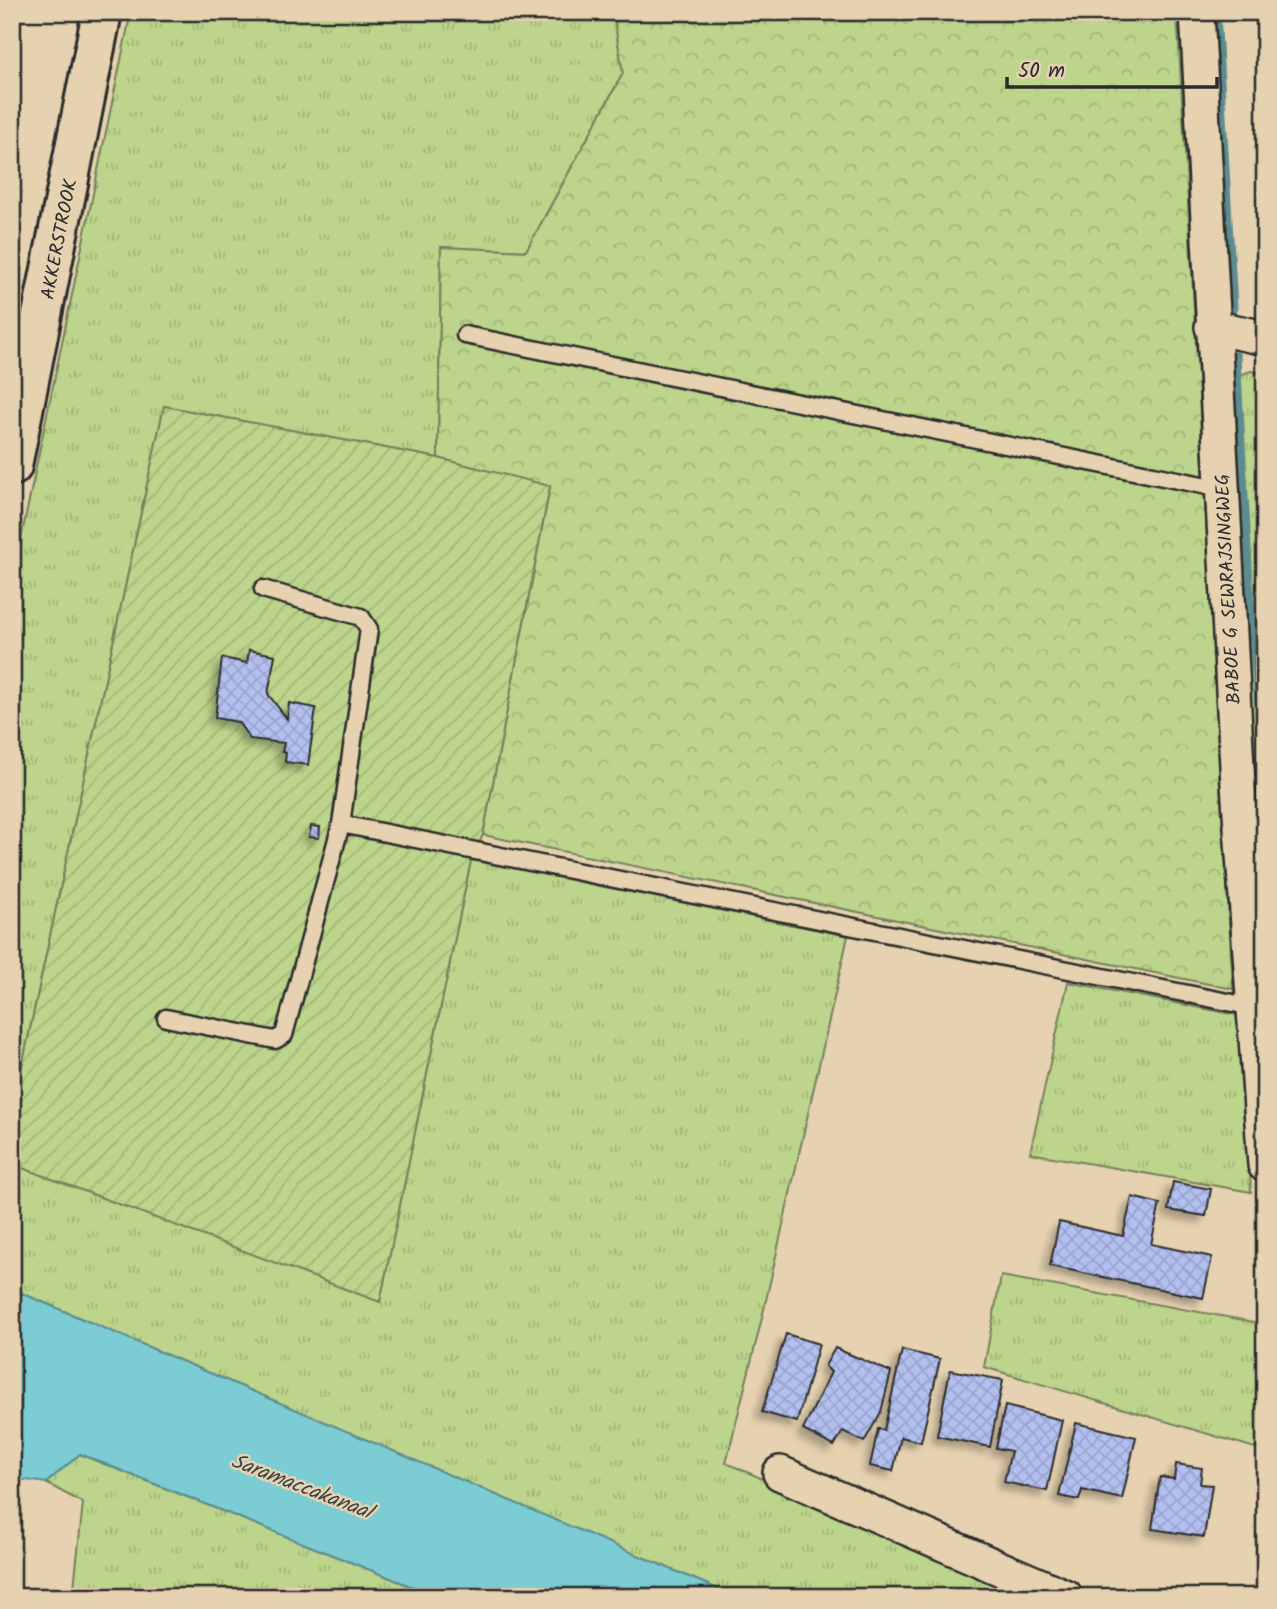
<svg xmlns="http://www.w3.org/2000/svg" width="1277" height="1609" font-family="Kalam,sans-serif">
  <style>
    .grass { fill: url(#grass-tufts); stroke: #74805b; stroke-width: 2 }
    .forest { fill: url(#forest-crowns); stroke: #74805b; stroke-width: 2 }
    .garden { fill: url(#garden-furrows); stroke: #74805b; stroke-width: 2 }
    .water { fill: #7bccd4; stroke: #5b8c90; stroke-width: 2 }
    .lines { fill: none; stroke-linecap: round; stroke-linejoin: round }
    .stream { stroke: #5b8c90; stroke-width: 9 }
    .building { fill: url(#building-cross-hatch); stroke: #2b2b2b; stroke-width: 2; filter: url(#shadow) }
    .service-casing { stroke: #2b2b2b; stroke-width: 21 }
    .minor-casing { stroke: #2b2b2b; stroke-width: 38 }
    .tertiary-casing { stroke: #2b2b2b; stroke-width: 44 }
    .service { stroke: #e6d2b0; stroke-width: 16 }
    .minor { stroke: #e6d2b0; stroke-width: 33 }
    .tertiary { stroke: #e6d2b0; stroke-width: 38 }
    .labels { text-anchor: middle; stroke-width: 5; stroke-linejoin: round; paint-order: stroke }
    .street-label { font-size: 19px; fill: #2b2b2b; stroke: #e6d2b0 }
    .water-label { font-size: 21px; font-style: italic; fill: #374344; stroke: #e6d2b0 }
  </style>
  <defs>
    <pattern id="grass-tufts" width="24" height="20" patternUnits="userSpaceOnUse" patternTransform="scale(1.75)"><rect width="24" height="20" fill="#bcd48b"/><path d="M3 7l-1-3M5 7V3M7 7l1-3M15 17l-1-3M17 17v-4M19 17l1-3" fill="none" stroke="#a2b678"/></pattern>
    <pattern id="forest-crowns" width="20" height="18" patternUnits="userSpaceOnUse" patternTransform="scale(1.75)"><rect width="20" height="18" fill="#bcd48b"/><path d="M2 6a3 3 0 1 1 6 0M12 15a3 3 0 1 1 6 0" fill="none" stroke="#a2b678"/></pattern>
    <pattern id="garden-furrows" width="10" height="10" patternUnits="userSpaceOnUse" patternTransform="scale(1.75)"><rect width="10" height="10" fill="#bcd48b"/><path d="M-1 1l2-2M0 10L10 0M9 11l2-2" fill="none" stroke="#a2b678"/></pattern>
    <pattern id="building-cross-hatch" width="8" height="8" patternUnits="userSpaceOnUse" patternTransform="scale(1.75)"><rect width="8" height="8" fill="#b2bfef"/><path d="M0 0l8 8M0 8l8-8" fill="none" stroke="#99a4cd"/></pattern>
    <filter id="shadow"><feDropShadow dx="-6" dy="6" stdDeviation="3.5" flood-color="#0004"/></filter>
  </defs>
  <rect width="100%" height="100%" fill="#e6d2b0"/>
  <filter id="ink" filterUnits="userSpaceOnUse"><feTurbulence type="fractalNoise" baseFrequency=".0143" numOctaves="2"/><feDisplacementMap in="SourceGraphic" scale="14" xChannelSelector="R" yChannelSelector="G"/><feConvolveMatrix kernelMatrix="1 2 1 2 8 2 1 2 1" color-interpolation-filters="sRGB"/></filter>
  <g filter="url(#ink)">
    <!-- grass -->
    <path class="grass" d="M131,12h482l10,61 -97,178 -85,-4 -3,211 -274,-52 -152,707v-531z
      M1251,371l14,3v403l-8,-3 -6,-13 -26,-381z
      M471,860l377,76 -86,382 -36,145 311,134h-301l-724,-308v-125l368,138z
      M1068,982l174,34 9,176 -221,-39z
      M1001,1276l259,47 5,26v102l-281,-84z
      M79,1454l359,143h-365l10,-94 -37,-20z"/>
    <!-- forest -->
    <path class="forest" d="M613,12h564l56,977 -750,-154 67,-348 -112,-29 3,-211 85,4 97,-178z"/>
    <!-- garden -->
    <path class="garden" d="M164,406l274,52 112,28 -67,349 -12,25 -91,442 -368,-138v-51z"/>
    <!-- water -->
    <path class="water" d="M12,1289l682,290 42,18h-298l-358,-143 -34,29 -34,-5z"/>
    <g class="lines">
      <!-- stream -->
      <path class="stream" d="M1216,12l17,296
        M1236,356l13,227 15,184"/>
    </g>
    <!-- building -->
    <path class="building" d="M249,650l26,5 -7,39 19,25 2,-16 27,5 -8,57 -23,-3 1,-9 -4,-1 2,-9 -34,-4 -12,-17 -23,-4 7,-60 25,5z
      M311,826l9,1 -1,11 -10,-1z
      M1173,1182l38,7 -5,27 -38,-6z
      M1132,1197l28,7 -9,40 61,13 -9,41 -153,-32 9,-44 64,14z
      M786,1334l33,10 -22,78 -35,-10z
      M835,1348l56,24 -10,40 -17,30 -21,-11 -9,15 -31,-16 28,-58 -6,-6z
      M902,1350l38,9 -19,83 -20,-5 -8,34 -23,-5 8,-37 6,1z
      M950,1370l53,10 -13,67 -53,-11z
      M1005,1406l57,14 -15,71 -43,-9 7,-31 -15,-3z
      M1076,1423l60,14 -14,62 -40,-9 -3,10 -20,-4z
      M1176,1464l26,4 -2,16 12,1 -8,52 -52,-8 8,-52 14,2z"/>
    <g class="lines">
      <defs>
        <path id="service" d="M465,335l757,154
          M341,824l912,183
          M166,1018l109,22 9,-5 57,-211 28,-195 -8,-12 -98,-28"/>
        <path id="minor" d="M1197,12l41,773 27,380
          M1212,327l53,11
          M780,1473l286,124"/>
        <path id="tertiary" d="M12,466l90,-454"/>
      </defs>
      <!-- service casing -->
      <use href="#service" class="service-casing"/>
      <!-- minor casing -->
      <use href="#minor" class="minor-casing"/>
      <!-- tertiary casing -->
      <use href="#tertiary" class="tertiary-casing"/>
      <!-- service -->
      <use href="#service" class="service"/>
      <!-- minor -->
      <use href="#minor" class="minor"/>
      <!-- tertiary -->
      <use href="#tertiary" class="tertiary"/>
    </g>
  </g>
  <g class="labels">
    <!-- street labels -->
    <g class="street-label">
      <text transform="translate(58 239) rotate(-79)" y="7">AKKERSTROOK</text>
      <text transform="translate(1227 589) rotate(-93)" y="7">BABOE G SEWRAJSINGWEG</text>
    </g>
    <!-- water labels -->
    <g class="water-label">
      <text transform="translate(302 1486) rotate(21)" y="7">Saramaccakanaal</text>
    </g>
  </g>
  <!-- margin -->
  <rect width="1277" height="1609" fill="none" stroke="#e6d2b0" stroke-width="42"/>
  <rect x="21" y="21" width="1235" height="1567" fill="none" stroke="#2b2b2b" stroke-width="2.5" filter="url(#ink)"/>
  <!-- scale -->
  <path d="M1007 77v10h210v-10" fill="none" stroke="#2b2b2b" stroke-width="3.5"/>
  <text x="1018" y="77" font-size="21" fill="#2b2b2b" stroke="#e6d2b0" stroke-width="5" paint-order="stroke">50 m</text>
</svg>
